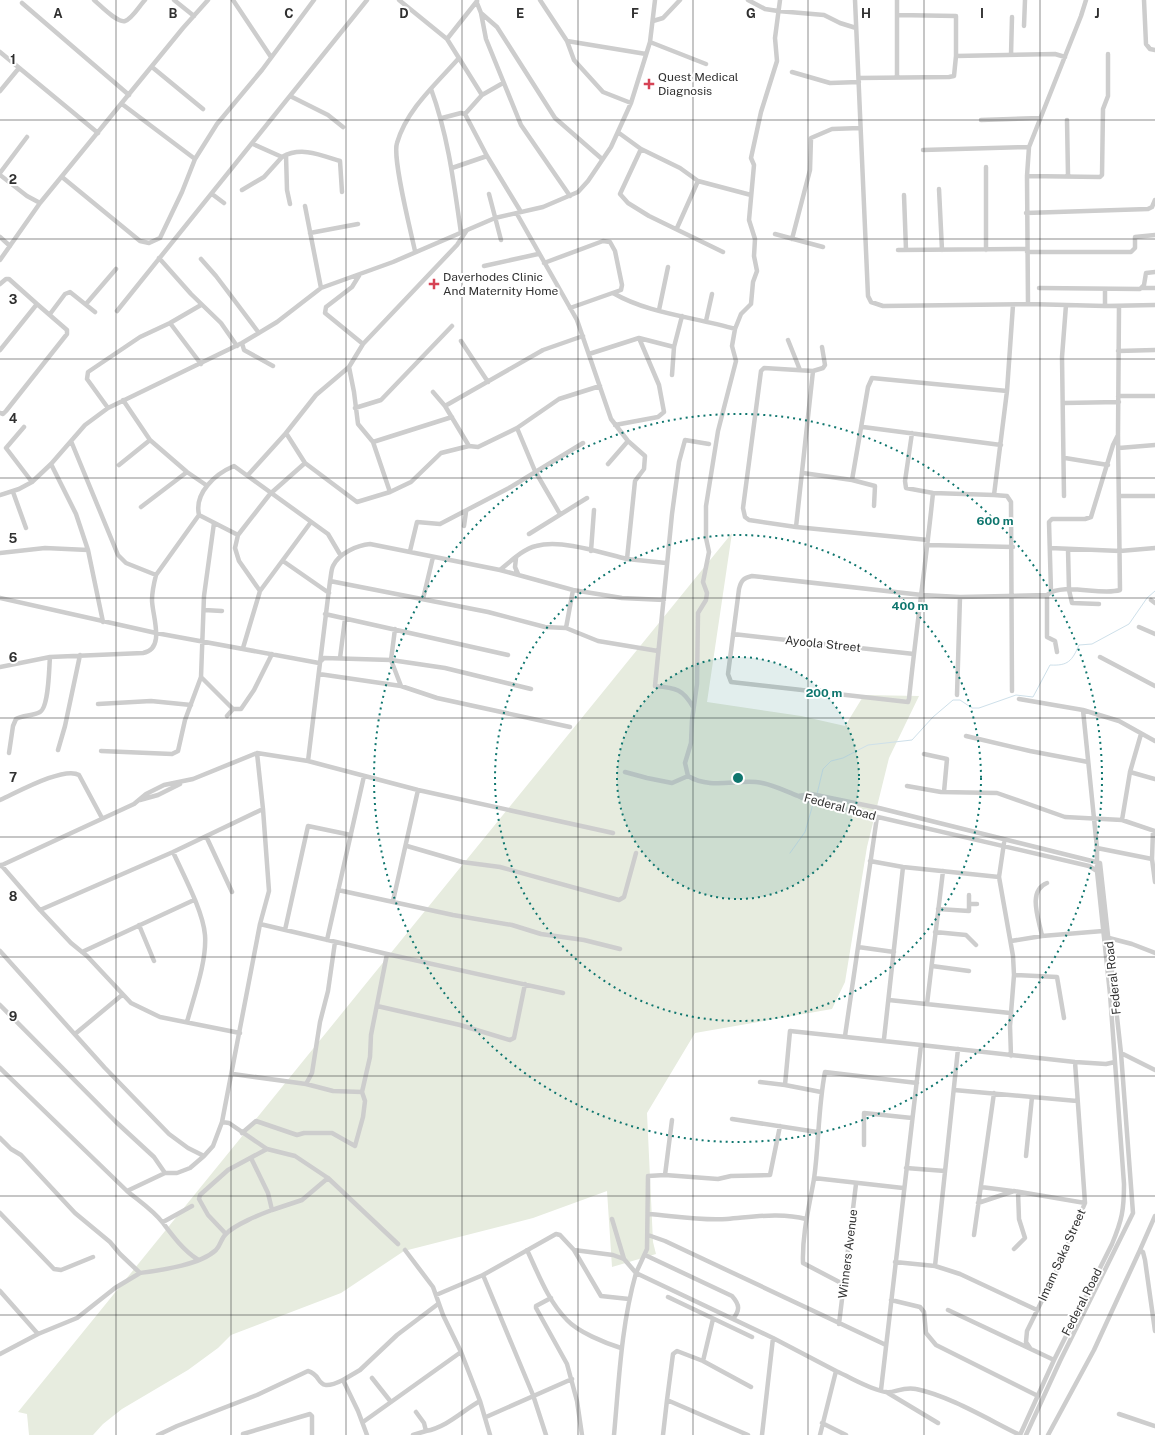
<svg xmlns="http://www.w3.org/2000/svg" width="1155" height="1435" font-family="'Public Sans',sans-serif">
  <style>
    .green { fill: #e7ecdf }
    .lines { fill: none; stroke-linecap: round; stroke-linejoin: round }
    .stream { stroke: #cee0ea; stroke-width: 1 }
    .minor { stroke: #cdcdcd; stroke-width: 4.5 }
    .grid { fill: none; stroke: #303030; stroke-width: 1; stroke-opacity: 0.55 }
    .ring { fill: none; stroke: #0f766e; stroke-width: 2; stroke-dasharray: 2 4 }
    .poi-dot { fill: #d64355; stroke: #fff; stroke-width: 1.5 }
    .labels { text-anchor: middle; stroke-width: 4; stroke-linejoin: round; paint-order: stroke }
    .poi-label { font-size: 12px; fill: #303030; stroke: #fff; text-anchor: start }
    .street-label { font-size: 12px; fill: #303030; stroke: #fff }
    .grid-label { font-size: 13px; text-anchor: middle; font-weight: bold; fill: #303030; stroke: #fff; stroke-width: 4; stroke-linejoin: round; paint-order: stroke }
    .centre { fill: #0f766e; stroke: #fff; stroke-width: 2 }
    .ring-label { font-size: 12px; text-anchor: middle; font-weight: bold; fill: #0f766e; stroke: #fff; stroke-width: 4; stroke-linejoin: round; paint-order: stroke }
  </style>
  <rect width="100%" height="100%" fill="#fff"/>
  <!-- green -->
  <path class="green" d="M732,533l-25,169 94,14 44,10 19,-31 55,1 -30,62 -22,89 -22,135 -13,27 -137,24 -48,80 6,129 3,12 -44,13 -5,-76 -74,27 -129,33 -63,42 -110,42 -13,13 -30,22 -66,39 -19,15 -10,11h-64l-2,-21 -9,-2z"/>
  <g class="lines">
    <!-- stream -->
    <path class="stream" d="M817,794l6,-25 8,-8 12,-3 25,-13 44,-5 21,-23 20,-17h7l12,8h7l37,-13 17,2 17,-32c18,1 22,-4 29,-20l13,-1 37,-20 18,-26 8,-7
      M790,853l15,-21 8,-28"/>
    <!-- minor -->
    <path class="minor" d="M94,0c6,5 23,23 31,21 7,-2 15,-16 20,-21
      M174,0l20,16
      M233,0l38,57
      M399,0l48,39 35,56
      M540,0l27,41 7,19 29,32 28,11
      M748,0l17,9 13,2 46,4 16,8 16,5
      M855,0l13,296 3,6 12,4 145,-2 77,2 50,-1
      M897,0v77
      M1144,0l2,44 4,5 5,1
      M22,3l107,92
      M477,3l4,10 16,14 58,91 47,41
      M481,13l5,26 35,86 49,71
      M897,15l59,1v40
      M653,21l10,-3 17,-18
      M1024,26l1,-26
      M447,39l30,-38
      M567,41l79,13
      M650,42l56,22
      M0,52l98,81
      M1011,55l1,-38
      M152,67l51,42
      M792,72l38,11 29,-1
      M859,78l90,-1 5,-1 2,-20 99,-2 10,3
      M431,89c17,46 23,95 30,144
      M0,91l19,-23
      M290,96l38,19 15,12
      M122,104l73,55
      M465,114l17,-19 21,-12
      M442,118l19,-5 4,1 22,42 34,56
      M981,120l59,-2
      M1067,120l1,55
      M619,133l22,16 39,19 18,13 53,14
      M253,144l29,13c19,-11 39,-2 58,4l2,31
      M641,149l-21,45 8,9 21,13 74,36
      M923,150l106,-3
      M286,155l1,35 3,14
      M986,167v83
      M452,168l35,-12
      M0,173l27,-36
      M0,175l27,21 13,7
      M1027,176l73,1 2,-2 1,-66 5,-13v-42
      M62,177l78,64 9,2 11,-5 22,-46 13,-33 22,-35 45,-54 52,-70
      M939,189l3,61
      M242,190l22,-13 18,-20
      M212,194l12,9
      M489,194l12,46
      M904,195l2,55
      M305,206l16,82
      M1026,213l122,-4 4,-2 3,-7
      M517,214l60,106 34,99 17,22 17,15 -1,13 -9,12 -8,78c-25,-6 -65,-20 -91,-13 -13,3 -26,16 -36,24l-130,-26c-12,1 -31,9 -37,22 -2,4 -2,11 -3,15l-22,180 110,29 195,43
      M677,228l21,-47
      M310,233l48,-9
      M775,234l48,13
      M0,237l10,9
      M792,239l18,-69 1,-32 21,-9 28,-1
      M898,250l129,-1
      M415,251c-4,-19 -23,-93 -18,-108 10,-34 39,-59 62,-85
      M1027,252h104l4,-4v-11l20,-2
      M159,258l32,36 30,29 16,23
      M201,259l15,17 43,57
      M0,260l40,-57 143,-175 25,-28
      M544,263l59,-22 7,1 5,9 7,34 -1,5 -51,18
      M484,266l54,-12
      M360,274l-8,13 -26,20 -1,6 38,31
      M0,284l6,-5h3l28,25 -37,46
      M1039,288l101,1 4,-4 2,-12 9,-1
      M1142,288h13
      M1105,289v17
      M613,293c36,21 82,24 122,36
      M86,304l30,-35
      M1028,304l-1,-128 2,-29 52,-131 5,-16
      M659,310l9,-43
      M117,311l250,-311
      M50,314l15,-20 5,-2 25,20
      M706,321l6,-27
      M170,323l31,41
      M788,340l12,30
      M461,341l27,41
      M242,343l2,7 29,16
      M1118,351l37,-1
      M589,354l50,-16 35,9
      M349,367l5,25 4,32 15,18 17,50
      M813,371l10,-3 2,-3 -3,-18
      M672,375l2,-28 8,-31
      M433,392l12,14 24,40
      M1118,396h37
      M123,400l27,40 37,32 19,13
      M1064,403l55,-1
      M445,406l98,-56 40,-14
      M108,408l-21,-29 1,-7 52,-35 30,-14 31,-18
      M355,408l26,-8 71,-74
      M0,413l3,1 3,-3 61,-77v-4l-30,-26
      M615,425l43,-8 6,-5 -5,-27 -20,-47
      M24,427l-18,21 26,34
      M863,427l138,18
      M517,428l18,43 25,43
      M286,433l19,30 52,39 33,-10 21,-10 30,-29 28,-7 9,1 39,-19 42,-29 41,-13
      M912,433l-7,48 1,7 27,5 61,2
      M373,442l79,-25
      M1119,448l36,-3
      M1065,458l43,7
      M51,464l25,50 12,36 15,72
      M608,464l20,-23
      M119,465l31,-25
      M803,473l49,7 16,-93 4,-9 135,13
      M248,475l38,-42 30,-38 33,-28 14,-23 94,-99 10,-15
      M852,480l23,6 -1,20
      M13,492l13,36
      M933,493c-7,69 -17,137 -24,206l-1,3 -177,-20 -3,-8 11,-85c2,-8 4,-11 13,-13l170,19 38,2 87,-2c16,-13 54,1 73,-5l-2,-155 1,-129
      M0,495l19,-6 13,-7 19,-18 34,-39 23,-17 134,-65 35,-21 44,-34 72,-26 102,-44 48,-11 35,-15 10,-11 23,-34 20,-44 19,-61 5,-42
      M1064,496l-2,-139 4,-52
      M1119,496h36
      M141,507l46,-35
      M199,515l39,20
      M464,526l2,-14
      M796,527l17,-156 -49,-3 -3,3 -18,137 2,9 4,3 47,7 132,13
      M529,534l58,-36
      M928,545l85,2
      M1050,548l70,3 35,-3
      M1068,549l1,41 3,13 27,1
      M410,551l7,-29 23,2 69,-36 74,-45
      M591,551l3,-41
      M0,553l45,-5 43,2
      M516,558l-1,9 3,7
      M627,559l39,4
      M283,561l46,32
      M500,570l73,20 49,8 42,2
      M156,575l43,-60c-5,-22 16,-41 35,-49l94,68 13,22
      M330,581l158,31 57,15 21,1 32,13 60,10
      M260,591l-21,-30 -4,-13 3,-13 32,-41 35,-31
      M1051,592l-2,-70 3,-3h33l6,-2 22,-72 5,-10
      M1047,595v42l8,4 2,11
      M0,598l156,35 163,30 5,-5 67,2 54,8 86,21
      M423,599l10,-42
      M1151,600l4,3
      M204,610l18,1
      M325,614l183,41
      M1139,627l16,7
      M566,628l7,-38
      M395,629l-4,31 10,26
      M733,634l181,20
      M243,648l17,-57 51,-69
      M1100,657l55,29
      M340,658l5,-39
      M0,667l50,-10 93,-4c23,-4 9,-38 9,-53 0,-9 2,-17 4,-25l-30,-12 -8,-8 -47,-114
      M319,674l82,12 36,12 133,29
      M201,677l32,32
      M1012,691l-1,-189 -4,-6 -13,-1 13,-104 6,-86
      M957,695l3,-98
      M1019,699l64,11
      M98,704l53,-3 40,4
      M693,707c-10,-18 -17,-19 -38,-21l17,-172 7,-52 6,-22 24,4
      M227,716l6,-7h8l13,-19 18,-36
      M966,736l64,15 58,11
      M58,750l7,-24 15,-71
      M101,751l71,3 6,-3 7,-31 16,-43 3,-81 10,-73
      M9,753l4,-27 3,-7c7,-4 17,-3 24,-7 9,-5 9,-45 10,-55
      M257,753l51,8
      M924,754l23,5 -3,33
      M625,772l22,6 25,5 16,-7 -3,-13 6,-20 1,-23 5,-36 1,-71 8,-13 1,-7 -4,-11 6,-30 -3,-14v-32l12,-75 18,-70 -4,-15 3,-17 6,-15 10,-10 2,-22 4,-11 -3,-15 1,-17 -6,-19 5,-55 -3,-7 10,-46 16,-51 -2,-23 5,-38
      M1130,772l25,7
      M688,776c21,13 46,4 68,6 14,1 29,9 42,14
      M907,786l34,6 56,1 68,24 57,3 33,11
      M0,800c16,-7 64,-34 79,-25l23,43
      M140,800l18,-5 22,-11
      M1122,820l8,-48 11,-38
      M1153,831l-1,28 3,23
      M206,836l26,56
      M407,846l55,16 38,5 119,33 5,-3 12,-44
      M1097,848l55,11
      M173,852c10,22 30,59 32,83 2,26 -11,61 -18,87
      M870,861l33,6 96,10 14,79 1,19 -4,51 1,30
      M1,865l39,45 31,33 16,13 44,47 29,14 80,16
      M0,866l134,-62 12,-10 18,-9 29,-6 64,-26 6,56 6,82 -9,33 -38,198
      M999,877l5,-34
      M338,890l115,25 59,10 29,9 43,6 36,9
      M393,901l25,-111
      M969,904h8
      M938,909l31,2v-16
      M40,910l133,-58 90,-43
      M260,924l127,30 176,39
      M139,925l15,36
      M285,930l23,-104 43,9
      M935,932l31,3 10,10
      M1042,936c-3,-17 -15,-45 5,-53
      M1109,938l23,6 23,9
      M327,940l37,-164
      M1011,941l31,-5 61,-5
      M858,947l36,5
      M0,951l105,117 64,66 19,14 16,8 9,-10 9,-24 7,1 38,26 28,7 33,22 70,66
      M82,952l112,-52
      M932,966l37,5
      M1014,975l43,2 7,41
      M889,1000l121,13
      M927,1004l16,-133
      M0,1005l116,117 38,35 11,16
      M377,1006l83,19 50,15 4,-2 11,-54
      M75,1034l47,-39
      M845,1036l32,-219
      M884,1039l19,-172
      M958,1049l-23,217 25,8 77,36
      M1121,1053l34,17
      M0,1068l127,123 38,-18h12l13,-5 14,-12
      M233,1074l73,10 27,7 29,1
      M760,1082l25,3
      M306,1084l6,-11 8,-51 8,-31 7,-49
      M954,1090l123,11
      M821,1092l-36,-7 5,-54 131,14
      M732,1119l85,13
      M672,1120l-7,55 53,4 13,-3 39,-1 10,-49
      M242,1133l14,-12 41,14 7,-2h28l23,13 8,-29 2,-16 -3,-9 8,-35 1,-22 16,-81
      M0,1138l11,11 10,6 54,58 35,29 10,12 20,19c21,-3 60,-8 76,-23 5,-5 5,-12 10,-16 8,-9 35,-20 46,-24l-4,-17 -17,-35
      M864,1145v-32l48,5
      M1026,1156l6,-59
      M906,1168l39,3
      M814,1178l89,10
      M981,1187l31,4
      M127,1191c12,10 26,19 36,32 9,12 20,27 34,36
      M978,1203l36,-12 71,12
      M272,1210l30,-10 26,-22
      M0,1213l54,56 7,1 32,-13
      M648,1214c26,2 53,7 79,5 26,-2 54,-7 79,0
      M612,1219l12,40
      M163,1222l29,-16
      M226,1234l-18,-19 -9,-16 1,-4 28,-25 39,-21
      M648,1235l17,6 221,104
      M974,1235l20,-142
      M1014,1249l11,-11 -6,-19 -1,-27
      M405,1250l28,37 10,28 18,37 19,49 10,34
      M527,1250c11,23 21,51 40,70 11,12 38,23 54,28
      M574,1250l27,46 28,3
      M1140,1250l15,-34
      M645,1255l87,41c8,9 8,14 1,23
      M895,1262l40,4
      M845,1285l-42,-22c-1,-28 6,-56 11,-84 5,-35 4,-71 11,-107l92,11
      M0,1291l38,43
      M436,1295l47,-20
      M668,1297l84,40
      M551,1298l-15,8v2l31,56 10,37 5,34
      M891,1300l29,7 4,5 2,21 10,12 102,51
      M948,1310l106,50
      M839,1324l17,-140
      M1030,1348l-4,-6 1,-11 30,-61 28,-67 -10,-141
      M0,1354l38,-20 39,-16 38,-30 25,-15
      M703,1361l10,-42
      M836,1371c16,7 33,18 50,21 7,2 17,-6 30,-3 34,7 73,31 104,46
      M372,1378l19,24
      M881,1390l40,-345 154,17 31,2 9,-2
      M888,1393l50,30
      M416,1412l8,11 2,8c21,-4 36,-20 54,-30
      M1119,1414l36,12
      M486,1417l86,-38
      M363,1422l98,-70
      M822,1423l24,12
      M243,1434l67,-20 2,2v19
      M158,1435l19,-9 80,-31 51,-24c16,4 6,23 35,9
      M367,1435l-9,-24 -15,-31 17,-10 37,-35 41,-31
      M413,1435l13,-4
      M546,1435l-13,-40 -50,-120 73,-41 4,1 14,15 39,5 11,4 12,14 11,-24 1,-73 17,-1
      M614,1435c5,-54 7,-109 22,-162l137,65
      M663,1435l4,-35
      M748,1435l-81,-35 6,-46 4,-3 26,10 48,26
      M762,1435l11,-97 63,33 -16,64
      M1020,1435l34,-75 58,-116c10,-24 12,-34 12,-60l-14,-190 -13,-123v-23l-14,-138 36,11 36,20
      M1026,1435l34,-74 73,-148 -12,-160 -21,-190 -221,-55 -68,-14 -13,2 11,5 280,65 8,5
      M1048,1435l46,-85 46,-100 3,2 2,8 10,71"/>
  </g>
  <!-- grid -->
  <path class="grid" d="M116,0v1435M231,0v1435M346,0v1435M462,0v1435M578,0v1435M693,0v1435M808,0v1435M924,0v1435M1040,0v1435M0,120h1155M0,239h1155M0,359h1155M0,478h1155M0,598h1155M0,718h1155M0,837h1155M0,957h1155M0,1076h1155M0,1196h1155M0,1315h1155"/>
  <!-- distance rings -->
  <circle cx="738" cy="778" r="121" fill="#0f766e" fill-opacity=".12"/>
  <g class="ring">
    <circle cx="738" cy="778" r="121"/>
    <circle cx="738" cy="778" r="243"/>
    <circle cx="738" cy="778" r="364"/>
  </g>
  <!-- markers -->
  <g class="poi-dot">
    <path d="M647 78h4v4h4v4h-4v4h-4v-4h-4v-4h4z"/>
    <path d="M432 278h4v4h4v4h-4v4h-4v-4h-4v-4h4z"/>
  </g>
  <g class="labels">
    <!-- poi labels -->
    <g class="poi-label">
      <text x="658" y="81">Quest Medical<tspan x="658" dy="14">Diagnosis</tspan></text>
      <text x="443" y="281">Daverhodes Clinic<tspan x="443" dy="14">And Maternity Home</tspan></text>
    </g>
    <!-- street labels -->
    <g class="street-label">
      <text transform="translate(823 644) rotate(6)" y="4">Ayoola Street</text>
      <text transform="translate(840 807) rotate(15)" y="4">Federal Road</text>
      <text transform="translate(1113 978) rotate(-96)" y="4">Federal Road</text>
      <text transform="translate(848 1254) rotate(-83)" y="4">Winners Avenue</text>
      <text transform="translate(1062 1255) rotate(-66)" y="4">Imam Saka Street</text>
      <text transform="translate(1082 1302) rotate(-63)" y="4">Federal Road</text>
    </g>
  </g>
  <g class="grid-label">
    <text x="58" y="18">A</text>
    <text x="173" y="18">B</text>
    <text x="289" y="18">C</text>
    <text x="404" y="18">D</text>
    <text x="520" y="18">E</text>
    <text x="635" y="18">F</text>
    <text x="751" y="18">G</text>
    <text x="866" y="18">H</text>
    <text x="982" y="18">I</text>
    <text x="1097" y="18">J</text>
    <text x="13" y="64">1</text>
    <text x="13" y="184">2</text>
    <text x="13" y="304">3</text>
    <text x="13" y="423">4</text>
    <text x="13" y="543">5</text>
    <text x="13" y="662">6</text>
    <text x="13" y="782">7</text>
    <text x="13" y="901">8</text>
    <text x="13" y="1021">9</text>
  </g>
  <circle cx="738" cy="778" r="6" class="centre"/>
  <g class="ring-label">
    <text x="995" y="525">600 m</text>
    <text x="910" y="610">400 m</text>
    <text x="824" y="697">200 m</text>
  </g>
</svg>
